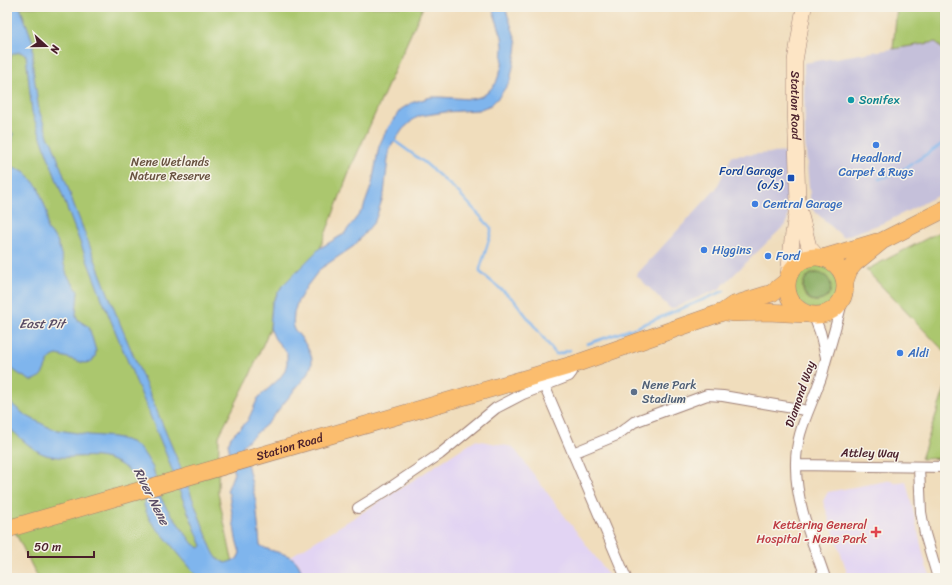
<svg xmlns="http://www.w3.org/2000/svg" width="952" height="585" font-family="Sriracha,sans-serif">
  <style>
    .built { fill: #e2d4f3 }
    .industrial { fill: #c5c0da }
    .green { fill: #abc76e; stroke: #7a734c; fill-rule: evenodd }
    .forest { fill: #88ac61; stroke: #696646 }
    .water { fill: #7fb5ed; stroke: #646a8c }
    .lines { fill: none; stroke-linecap: round; stroke-linejoin: round }
    .stream { stroke: #7fb5ed; stroke-width: 2.5 }
    .minor-casing { stroke: #9d7e74; stroke-width: 12 }
    .secondary-casing { stroke: #9d7e74; stroke-width: 16 }
    .trunk-casing { stroke: #9d7e74; stroke-width: 18 }
    .minor { stroke: #fff; stroke-width: 10 }
    .secondary { stroke: #fde5c5; stroke-width: 15 }
    .trunk { stroke: #fbbd6e; stroke-width: 17 }
    .culture-dot { fill: #0f9aa8; stroke: #f7f3e8; stroke-width: 1.5 }
    .shop-dot { fill: #3f7fe0; stroke: #f7f3e8; stroke-width: 1.5 }
    .transit-dot { fill: #1a4fb4; stroke: #f7f3e8; stroke-width: 1.5 }
    .service-dot { fill: #5c6f8a; stroke: #f7f3e8; stroke-width: 1.5 }
    .health-dot { fill: #e0444e; stroke: #f7f3e8; stroke-width: 1.5 }
    .labels { text-anchor: middle; stroke-width: 3; stroke-linejoin: round; paint-order: stroke }
    .culture-label { font-size: 12px; fill: #0d838f; stroke: #f7f3e8; text-anchor: start }
    .street-label { font-size: 12px; fill: #4a1f2b; stroke: #f7f3e8 }
    .shop-label { font-size: 12px; fill: #366cbe; stroke: #f7f3e8; text-anchor: start }
    .park-label { font-size: 12px; fill: #67513f; stroke: #f7f3e8 }
    .transit-label { font-size: 12px; fill: #164399; stroke: #f7f3e8; text-anchor: end }
    .service-label { font-size: 12px; fill: #4e5e75; stroke: #f7f3e8; text-anchor: start }
    .health-label { font-size: 12px; fill: #be3a42; stroke: #f7f3e8; text-anchor: end }
    .water-label { font-size: 13px; font-style: italic; fill: #5a4c65; stroke: #f7f3e8 }
  </style>
  <rect width="100%" height="100%" fill="#f7f3e8"/>
  <filter id="ink" filterUnits="userSpaceOnUse"><feTurbulence type="fractalNoise" baseFrequency=".025" numOctaves="2"/><feDisplacementMap in="SourceGraphic" scale="8" xChannelSelector="R" yChannelSelector="G"/><feConvolveMatrix kernelMatrix="1 2 1 2 8 2 1 2 1" color-interpolation-filters="sRGB"/></filter>
  <filter id="wash" filterUnits="userSpaceOnUse"><feTurbulence type="fractalNoise" baseFrequency=".012" numOctaves="4" result="noise"/><feDisplacementMap in="SourceGraphic" scale="16" xChannelSelector="R" yChannelSelector="G"/><feGaussianBlur stdDeviation="0.9" result="paint"/><feColorMatrix in="noise" values="0 0 0 0 0 0 0 0 0 0 0 0 0 0 0 0 0 1.4 0 .05"/><feComposite in="paint" operator="in"/></filter>
  <g filter="url(#wash)">
    <rect width="100%" height="100%" fill="#f0ddbc"/>
    <!-- built -->
    <path class="built" d="M475,440l38,7 98,131h-308l-4,-14 -8,-8 87,-53z
      M892,480l2,3 12,-2 20,85 5,11 -4,1h-78l-26,-77 5,-9z"/>
    <!-- industrial -->
    <path class="industrial" d="M936,42l9,10v140l-59,30 -43,15 -32,-29 -6,-66 -1,-79z
      M787,152l3,44 -3,27 -68,66 -48,20 -35,-34 80,-86 16,-33z"/>
    <!-- green -->
    <path class="green" d="M7,7h416l-71,158 -32,83 -38,38 -10,17 -2,25 -20,47 -31,61 -1,57 13,62 6,19 -8,4h-191l-31,-62z
      M897,7h48v45l-9,-10 -43,7z
      M945,229v123l-79,-82z
      M813,265c18,-1 31,16 22,33 -3,5 -7,8 -12,10 -28,10 -44,-35 -10,-43zM813,273h5l9,24c-19,15 -36,-14 -14,-24z
      M945,388v70l-24,1z"/>
    <!-- forest -->
    <path class="forest" d="M803 287a14 14 0 1 1 28 0a14 14 0 1 1-28 0Z"/>
    <!-- water -->
    <path class="water" d="M7,7h13l13,35v27l6,41 10,29 3,3 22,63 42,109 64,152 31,81c4,9 6,13 15,16l11,-4 3,-6 -4,-14 -7,-45 -2,-3 7,-18 -6,-29 3,-7 17,-17 10,-22 21,-19 6,-8 2,-8v-10l-12,-14 -5,-11 2,-25 10,-17 38,-38 24,-14 19,-25 9,-25 7,-38 7,-15 14,-21 11,-7 20,-6h9l30,2 10,-2 7,-4 9,-10 6,-17 1,-20 -1,-9 -10,-30h13l12,36 -1,10 -6,28 -11,16 -8,8 -13,5 -33,2 -25,4 -6,3 -11,10 -13,19 -2,11 -4,35 -9,27 -21,25 -34,23 -13,17 -10,17 -3,10 -1,15c7,7 20,25 19,34 0,3 -2,7 -3,10l-41,51 -25,22 13,57 4,43c12,9 32,6 39,21 2,3 3,8 4,12h-104c-12,-14 -24,-28 -35,-42 -5,-5 -11,-11 -14,-16 -2,-4 -5,-11 -6,-15 0,-2 1,-4 1,-6 -2,-13 -12,-27 -24,-34 -25,-16 -50,-3 -75,-10 -15,-5 -27,-19 -39,-29v-26l18,15 27,14 37,6 26,2 16,5 8,6 6,7 8,13 8,30 5,9 27,37 7,4 2,-2 -23,-56 -11,-31 -66,-160 -31,-80 -39,-106 -6,-58 -6,-3 -8,2 -5,16z
      M7,126l6,8 -5,31 16,6 14,16 9,25v17l10,11 10,35 11,16 -2,24 2,5 11,7 7,24 -1,6 -4,5 -7,1 -26,-8c-2,0 -4,1 -6,2 -9,8 -5,20 -21,24l-12,-7 -12,-9z"/>
    <g class="lines">
      <!-- stream -->
      <path class="stream" d="M392,139l33,24 34,30 32,35v5l-11,36v3l34,28 42,54h3l11,-4
        M879,179l25,-10 41,-27
        M587,344l50,-17 87,-36"/>
    </g>
  </g>
  <g filter="url(#ink)">
    <g class="lines">
      <defs>
        <path id="minor" d="M814,316l6,16 6,25
          M544,385l82,193
          M573,453l44,-18 17,-13 73,-27 16,1 76,13 8,2
          M796,465l149,2
          M919,467l2,45 4,22 13,44
          M358,508l26,-16 56,-38 56,-46 27,-14 46,-18 3,-4v-7
          M825,578c-12,-36 -29,-73 -29,-111 -1,-33 13,-55 23,-84 4,-9 5,-18 8,-27 6,-19 11,-38 16,-58"/>
        <g id="secondary">
          <path id="s1" d="M804,7l-9,54v43l3,100 11,43 9,10"/>
          <path d="M788,276l4,-36 5,-31"/>
        </g>
        <g id="trunk">
          <circle cx="816" cy="286" r="29"/>
          <path d="M823,258l54,-16"/>
          <path d="M845,281l4,-11 6,-7 27,-22 63,-32"/>
          <path d="M726,312l8,1 34,-1 36,2"/>
          <path id="s2" d="M7,529l565,-164 151,-53 10,-7 39,-12 15,-12"/>
        </g>
      </defs>
      <!-- minor casing -->
      <use href="#minor" class="minor-casing"/>
      <!-- secondary casing -->
      <use href="#secondary" class="secondary-casing"/>
      <!-- trunk casing -->
      <use href="#trunk" class="trunk-casing"/>
      <!-- minor -->
      <use href="#minor" class="minor"/>
      <!-- secondary -->
      <use href="#secondary" class="secondary"/>
      <!-- trunk -->
      <use href="#trunk" class="trunk"/>
    </g>
  </g>
  <!-- markers -->
  <circle class="culture-dot" cx="851" cy="100" r="4"/>
  <g class="shop-dot">
    <circle cx="876" cy="145" r="4"/>
    <circle cx="755" cy="204" r="4"/>
    <circle cx="704" cy="250" r="4"/>
    <circle cx="768" cy="256" r="4"/>
    <circle cx="900" cy="353" r="4"/>
  </g>
  <rect class="transit-dot" x="787" y="174" width="8" height="8" rx="2"/>
  <circle class="service-dot" cx="634" cy="392" r="4"/>
  <path class="health-dot" d="M874 526h4v4h4v4h-4v4h-4v-4h-4v-4h4z"/>
  <g class="labels">
    <!-- culture labels -->
    <g class="culture-label">
      <text x="859" y="104">Sonifex</text>
    </g>
    <!-- street labels -->
    <g class="street-label">
      <text dy="4" stroke="none"><textPath href="#s1" startOffset="99">Station Road</textPath></text>
      <text transform="translate(800 394) rotate(-71)" y="4">Diamond Way</text>
      <text dy="4" stroke="none"><textPath href="#s2" startOffset="294">Station Road</textPath></text>
      <text transform="translate(870 453) rotate(1)" y="4">Attley Way</text>
    </g>
    <!-- shop labels -->
    <g class="shop-label">
      <text x="876" y="162" text-anchor="middle">Headland<tspan x="876" dy="14">Carpet &amp; Rugs</tspan></text>
      <text x="763" y="208">Central Garage</text>
      <text x="712" y="254">Higgins</text>
      <text x="776" y="260">Ford</text>
      <text x="908" y="357">Aldi</text>
    </g>
    <!-- park labels -->
    <g class="park-label">
      <text x="170" y="166">Nene Wetlands<tspan x="170" dy="14">Nature Reserve</tspan></text>
    </g>
    <!-- transit labels -->
    <g class="transit-label">
      <text x="783" y="175">Ford Garage<tspan x="783" dy="14">(o/s)</tspan></text>
    </g>
    <!-- service labels -->
    <g class="service-label">
      <text x="642" y="389">Nene Park<tspan x="642" dy="14">Stadium</tspan></text>
    </g>
    <!-- health labels -->
    <g class="health-label">
      <text x="867" y="529">Kettering General<tspan x="867" dy="14">Hospital - Nene Park</tspan></text>
    </g>
    <!-- water labels -->
    <g class="water-label">
      <text x="42" y="328">East Pit</text>
      <text transform="translate(152 496) rotate(63)" y="5">River Nene</text>
    </g>
  </g>
  <!-- margin -->
  <rect width="952" height="585" fill="none" stroke="#f7f3e8" stroke-width="24"/>
  <!-- north arrow -->
  <g transform="translate(46 46) rotate(111)" stroke="#f7f3e8" stroke-width="3" paint-order="stroke">
  <path d="M0-3L7 15L0 10L-7 15Z" fill="#4a1f2b"/>
  <text y="-6" font-size="11" font-weight="bold" text-anchor="middle" fill="#4a1f2b">N</text>
  </g>
  <!-- scale -->
  <path d="M28 551v6h66v-6" fill="none" stroke="#4a1f2b" stroke-width="2"/>
  <text x="34" y="551" font-size="12" fill="#4a1f2b" stroke="#f7f3e8" stroke-width="3" paint-order="stroke">50 m</text>
</svg>
